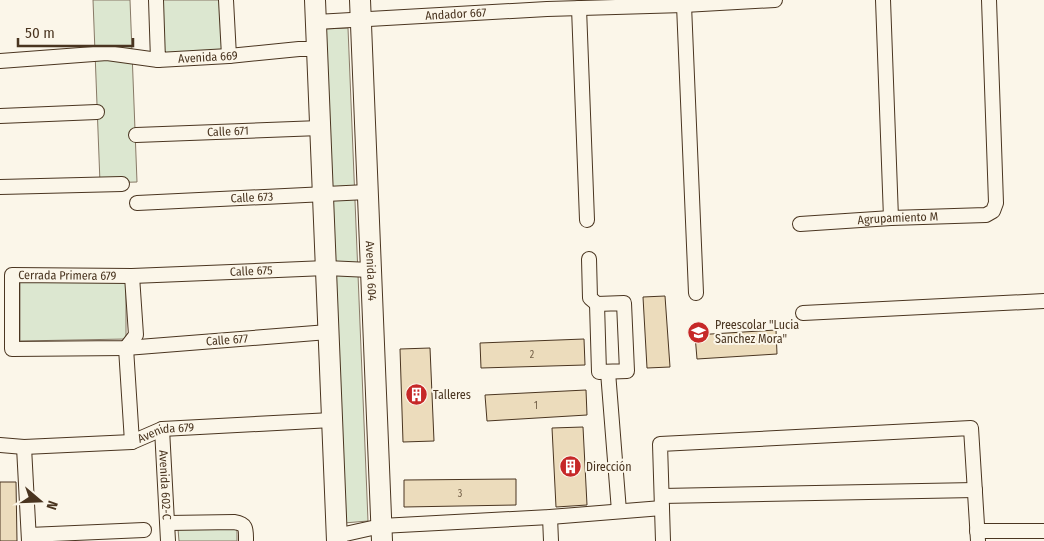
<svg xmlns="http://www.w3.org/2000/svg" width="1044" height="541" font-family="'Fira Sans Condensed',sans-serif">
  <style>
    .green { fill: #dce7d0; stroke: #887966 }
    .building { fill: #ecdcbc; stroke: #4a3520 }
    .lines { fill: none; stroke-linecap: round; stroke-linejoin: round }
    .street-casing { stroke: #4a3520; stroke-width: 16 }
    .secondary-casing { stroke: #4a3520; stroke-width: 22 }
    .street { stroke: #fbf6e9; stroke-width: 14 }
    .secondary { stroke: #fbf6e9; stroke-width: 20 }
    .labels { text-anchor: middle; stroke-width: 4; stroke-linejoin: round; paint-order: stroke }
    .number-label { font-size: 10px; fill: #725f47 }
    .street-label { font-size: 12px; fill: #4a3520; stroke: #fbf6e9 }
    .poi-label { font-size: 12px; fill: #4a3520; stroke: #fbf6e9; text-anchor: start }
  </style>
  <rect width="100%" height="100%" fill="#fbf6e9"/>
  <!-- green -->
  <path class="green" d="M93,0h37l7,182 -37,1z
    M160,0h62l1,53 -61,2z
    M348,28l20,493 -24,2 -20,-494z
    M126,279v60l-106,2v-60z
    M237,528v13h-58l-1,-12z"/>
  <!-- building -->
  <path class="building" d="M665,296l5,71 -23,1 -4,-71z
    M776,330l1,24 -80,5 -2,-24z
    M584,339l1,26 -104,3 -1,-25z
    M430,348l4,93 -31,1 -3,-93z
    M586,390l1,25 -100,6 -2,-26z
    M583,427l4,78 -31,2 -4,-79z
    M516,479v26l-112,2v-27z
    M0,482h16l1,59h-17z"/>
  <g class="lines">
    <defs>
      <g id="street">
        <path id="s1" d="M156,0l2,60 71,-4 70,-7h18"/>
        <path d="M226,0l3,56"/>
        <path d="M883,0l8,218"/>
        <path d="M684,5l12,288"/>
        <path d="M579,8l8,212"/>
        <path id="s2" d="M316,22l231,-13 137,-4 91,-5"/>
        <path d="M0,61l107,-8 51,7"/>
        <path d="M0,116l97,-4"/>
        <path id="s3" d="M136,135l184,-7"/>
        <path d="M0,187l122,-3"/>
        <path id="s4" d="M137,203l230,-11"/>
        <path id="s5" d="M800,224l91,-6 95,-3 7,-4 3,-8 -7,-203"/>
        <path d="M589,259l1,39 7,6"/>
        <path d="M624,303l3,68 -28,1 -2,-68z"/>
        <path d="M803,313l241,-12"/>
        <path id="s6" d="M328,332l-202,16 -114,1v-74l120,1 194,-8 44,2"/>
        <path d="M126,348l6,94"/>
        <path d="M126,348l10,-13 -4,-59"/>
        <path d="M608,372l11,139"/>
        <path id="s7" d="M162,429l6,112"/>
        <path id="s8" d="M0,445l24,2 108,-5 30,-13 170,-9"/>
        <path d="M24,447l5,94"/>
        <path d="M662,496l313,-6"/>
        <path d="M550,517l1,24"/>
        <path d="M168,523l66,-1c13,2 12,7 12,19"/>
        <path d="M977,531h67"/>
        <path d="M29,535l115,-5"/>
        <path d="M336,536l45,-10 169,-9 112,-9"/>
        <path d="M663,541l-3,-97 311,-16 7,113"/>
      </g>
      <g id="secondary">
        <path d="M315,0l22,541"/>
        <path id="s9" d="M360,0l22,541"/>
      </g>
    </defs>
    <!-- street casing -->
    <use href="#street" class="street-casing"/>
    <!-- secondary casing -->
    <use href="#secondary" class="secondary-casing"/>
    <!-- street -->
    <use href="#street" class="street"/>
    <!-- secondary -->
    <use href="#secondary" class="secondary"/>
  </g>
  <!-- icons -->
  <defs>
    <symbol id="school-disc" viewBox="-11 -11 22 22"><circle r="9.5" fill="#c62828" stroke="#fbf6e9"/><path d="M0-5L7-2L0 1L-7-2ZM-4 1L0 2.5L4 1V4Q0 6-4 4Z" fill="#fff"/></symbol>
    <symbol id="building-disc" viewBox="-11 -11 22 22"><circle r="9.5" fill="#c62828" stroke="#fbf6e9"/><path d="M-4-6H4V6H1V3H-1V6H-4ZM-2.5-4.3h1.7v1.8h-1.7ZM.8-4.3h1.7v1.8H.8ZM-2.5-1h1.7V.8h-1.7ZM.8-1h1.7V.8H.8Z" fill="#fff"/></symbol>
  </defs>
  <g fill-rule="evenodd">
    <use href="#school-disc" x="686" y="320" width="25" height="25"/>
    <use href="#building-disc" x="404" y="382" width="25" height="25"/>
    <use href="#building-disc" x="558" y="454" width="25" height="25"/>
  </g>
  <g class="labels">
    <!-- number labels -->
    <g class="number-label">
      <text x="532" y="358">2</text>
      <text x="536" y="409">1</text>
      <text x="460" y="497">3</text>
    </g>
    <!-- street labels -->
    <g class="street-label">
      <text dy="4" stroke="none"><textPath href="#s2" startOffset="140">Andador 667</textPath></text>
      <text dy="4" stroke="none"><textPath href="#s1" startOffset="110">Avenida 669</textPath></text>
      <text dy="4" stroke="none"><textPath href="#s3" startOffset="92">Calle 671</textPath></text>
      <text dy="4" stroke="none"><textPath href="#s4" startOffset="115">Calle 673</textPath></text>
      <text dy="4" stroke="none"><textPath href="#s5" startOffset="98">Agrupamiento M</textPath></text>
      <text dy="4" stroke="none"><textPath href="#s6" startOffset="630">Calle 675</textPath></text>
      <text dy="4" stroke="none"><textPath href="#s9" startOffset="271">Avenida 604</textPath></text>
      <text dy="4" stroke="none"><textPath href="#s6" startOffset="446">Cerrada Primera 679</textPath></text>
      <text transform="translate(227 340) rotate(-4)" y="4">Calle 677</text>
      <text dy="4" stroke="none"><textPath href="#s8" startOffset="168">Avenida 679</textPath></text>
      <text dy="4" stroke="none"><textPath href="#s7" startOffset="56">Avenida 602-C</textPath></text>
    </g>
    <!-- poi labels -->
    <g class="poi-label">
      <text x="715" y="329">Preescolar "Lucia<tspan x="715" dy="14">Sanchez Mora"</tspan></text>
      <text x="433" y="399">Talleres</text>
      <text x="586" y="471">Dirección</text>
    </g>
  </g>
  <!-- north arrow -->
  <g transform="translate(40 501) rotate(109)" stroke="#fbf6e9" stroke-width="4" paint-order="stroke">
  <path d="M0-4L9 19L0 12L-9 19Z" fill="#4a3520"/>
  <text y="-8" font-size="14" font-weight="bold" text-anchor="middle" fill="#4a3520">N</text>
  </g>
  <!-- scale -->
  <path d="M18 38v8h115v-8" fill="none" stroke="#4a3520" stroke-width="2.5"/>
  <text x="25" y="38" font-size="15" fill="#4a3520" stroke="#fbf6e9" stroke-width="4" paint-order="stroke">50 m</text>
</svg>
